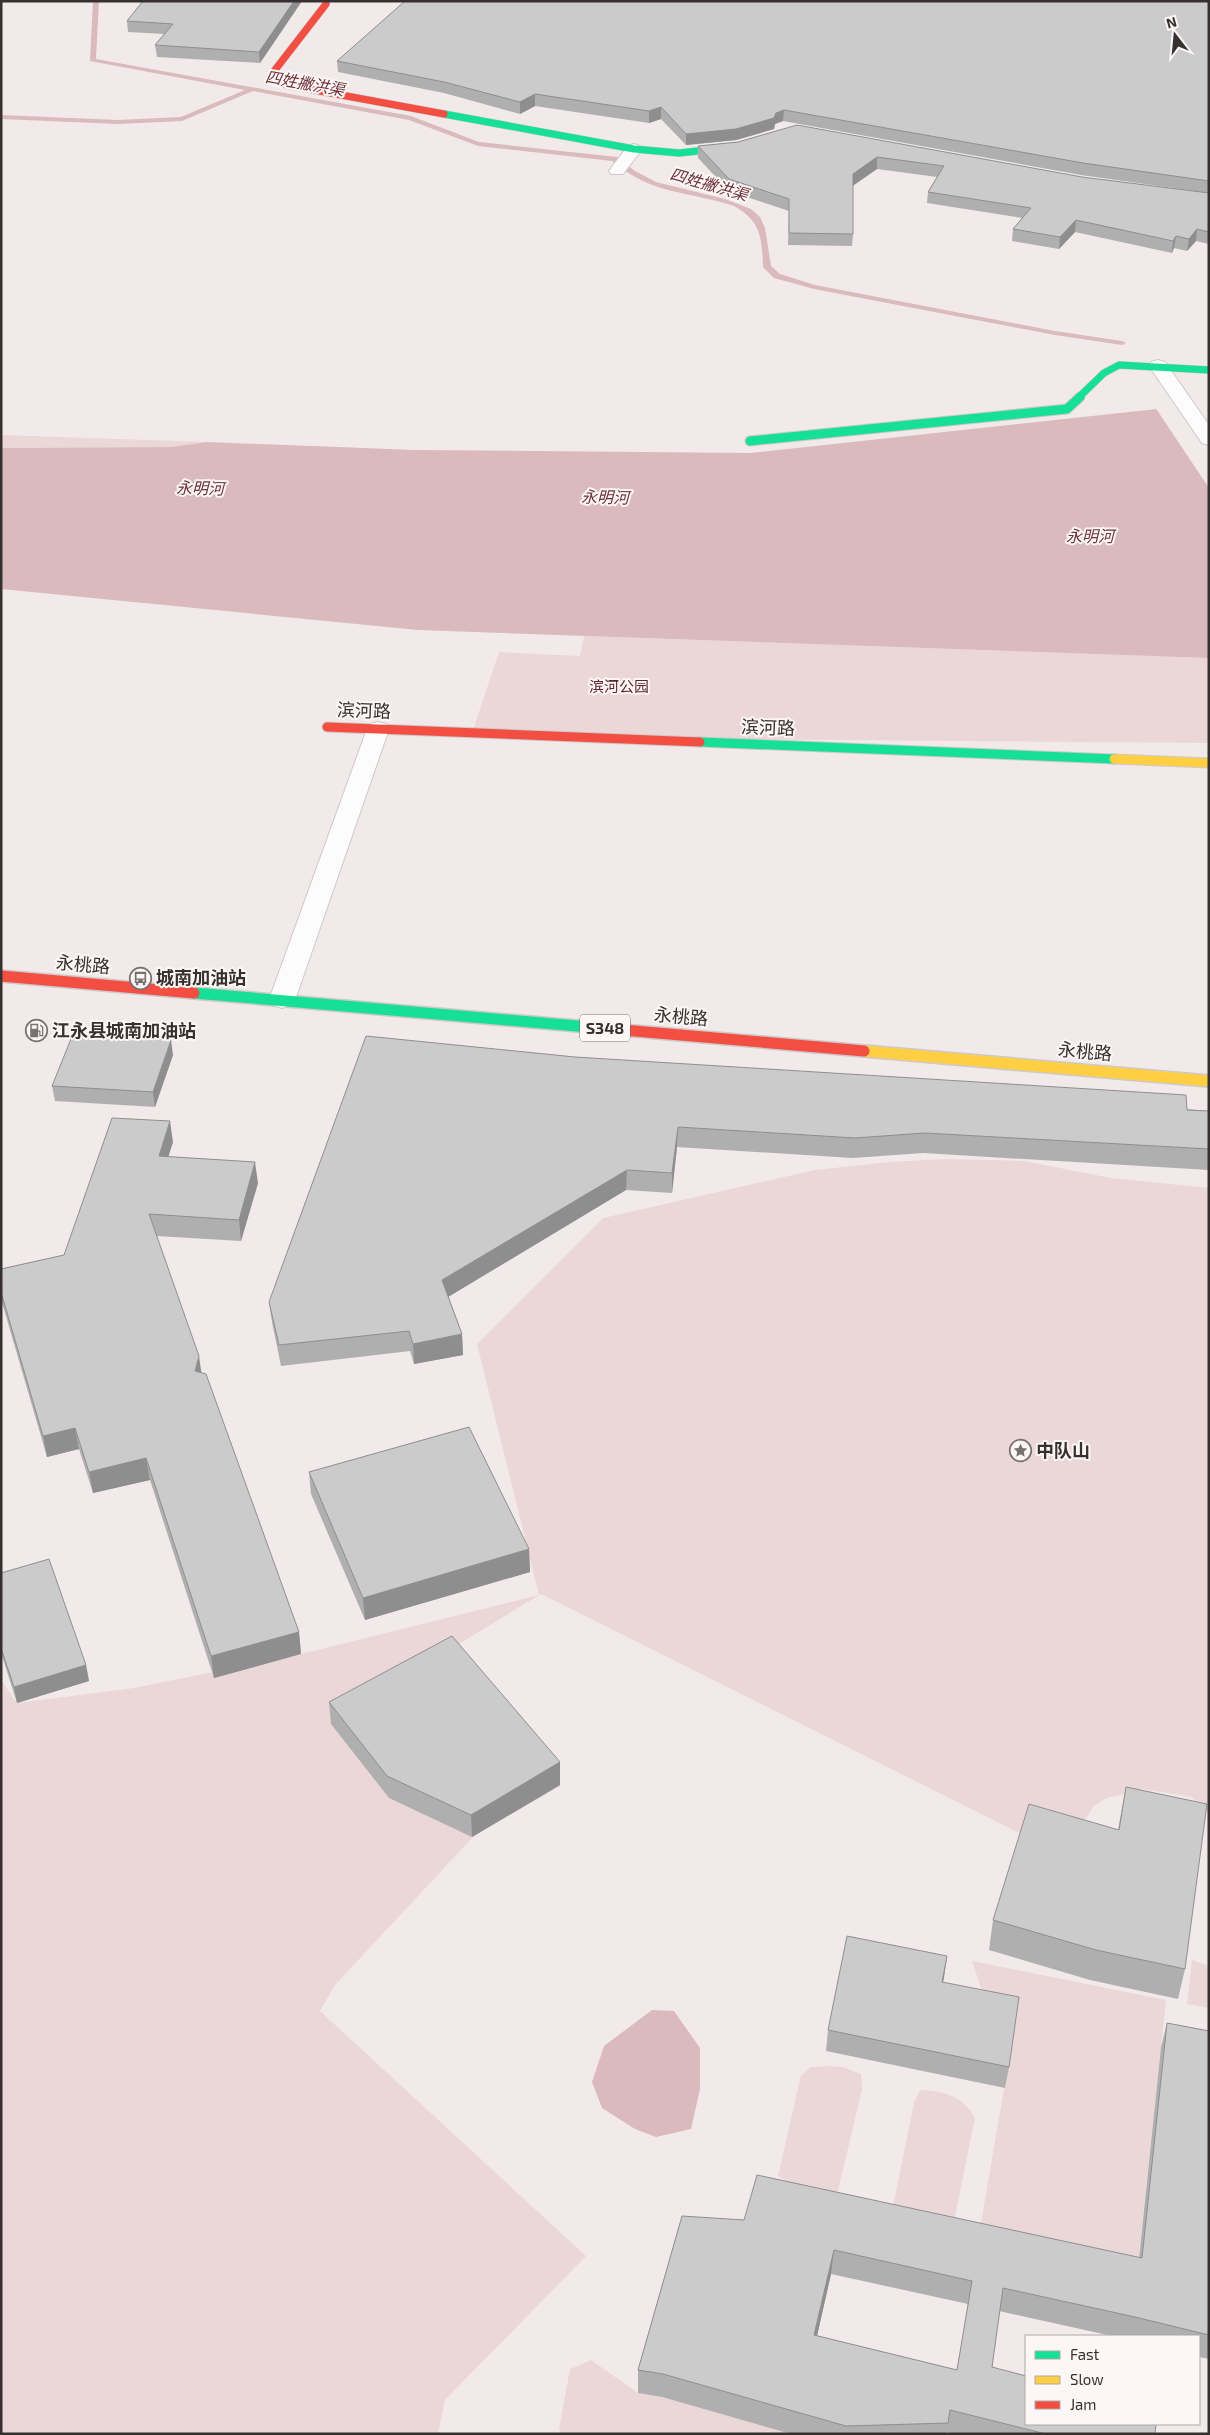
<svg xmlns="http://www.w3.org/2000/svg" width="1210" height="2435" font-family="'Exo 2','Noto Sans SC',sans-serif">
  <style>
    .green { fill: #ecd7d8 }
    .water { fill: #dababc }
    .pier { fill: #f2eaea }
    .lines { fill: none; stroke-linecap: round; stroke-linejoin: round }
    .stream { fill: #dababc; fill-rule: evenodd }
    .street-casing { stroke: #cfc8c8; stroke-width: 2 }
    .fast-far2-casing { stroke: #cfc8c8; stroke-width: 8 }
    .fast-far1-casing { stroke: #cfc8c8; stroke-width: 11 }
    .fast-casing { stroke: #cfc8c8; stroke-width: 14 }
    .slow-far1-casing { stroke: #cfc8c8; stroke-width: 11 }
    .slow-casing { stroke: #cfc8c8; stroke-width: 14 }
    .jam-far2-casing { stroke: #cfc8c8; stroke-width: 8 }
    .jam-far1-casing { stroke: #cfc8c8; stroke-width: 11 }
    .jam-casing { stroke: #cfc8c8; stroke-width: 14 }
    .street { fill: #fdfcfc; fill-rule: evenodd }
    .fast-far2 { stroke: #16e098; stroke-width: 7 }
    .fast-far1 { stroke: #16e098; stroke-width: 9 }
    .fast { stroke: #16e098; stroke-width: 11 }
    .slow-far1 { stroke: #ffcf43; stroke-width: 9 }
    .slow { stroke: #ffcf43; stroke-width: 11 }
    .jam-far2 { stroke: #f24e42; stroke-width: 7 }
    .jam-far1 { stroke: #f24e42; stroke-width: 9 }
    .jam { stroke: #f24e42; stroke-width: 11 }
    .wall { fill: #afafaf; fill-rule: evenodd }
    .shaded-wall { fill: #8f8e8f }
    .building { fill: #cccbcc; stroke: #8f8e8f; fill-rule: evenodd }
    .labels { text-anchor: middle; stroke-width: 4; stroke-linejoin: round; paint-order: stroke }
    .far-park-label { font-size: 15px; fill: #5d262d; stroke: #fdf6f7 }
    .far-water-label { font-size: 16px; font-style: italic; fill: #6c3339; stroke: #fdf6f7 }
    .shield { fill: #fdf6f7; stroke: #726b6c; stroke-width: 1 }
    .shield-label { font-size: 16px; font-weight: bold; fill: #363030 }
    .street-label { font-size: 18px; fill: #363030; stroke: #fdf6f7 }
    .poi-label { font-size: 18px; font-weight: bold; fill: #363030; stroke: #fdf6f7; text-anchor: start }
  </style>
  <rect width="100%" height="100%" fill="#f2eaea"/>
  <!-- green -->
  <path class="green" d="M1,435l206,7 -36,5 -170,1z
    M584,636l625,22v85l-614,-5 -123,-5 27,-81 81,4z
    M947,1159l77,2 87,17 98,10v624l-18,-15 -48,-8 -36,9 -13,8 -7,11 -22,19 -48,-4 -476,-238 -87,53 106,139 -86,50 -139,149 -15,26 266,245 -141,144 -7,34h-437v-754l16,23 117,-15 167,-34 238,-59 -62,-251 126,-126 212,-48 74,-8z
    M1192,1960l17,6v42l-22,-4z
    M972,1961l194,39 -30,281 -159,-35 39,-227 -35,-31z
    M829,2066l14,1 18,7 1,15 -25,106 -42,-9 -17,-10 23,-101 10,-8z
    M920,2090c23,1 44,6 55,28l-21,103 -62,-10 22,-108z
    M591,2360l47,33 24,4 129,37h-230l-2,-5 11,-60z"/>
  <!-- water -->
  <path class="water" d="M1175,407l34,1v250l-791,-28 -417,-41v-141l170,-1 36,-5 208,8 335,3z
    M652,2010l22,1 26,37v41l-9,40 -35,8 -21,-8 -33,-21 -10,-26 12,-36z"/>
  <!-- pier -->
  <path class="pier" d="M1175,405h34v83l-54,-81z"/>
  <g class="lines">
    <!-- stream -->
    <path class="stream" d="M93,1h6l-3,58 315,57 68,26 138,15 18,14 21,11 69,17 26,10 9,8 5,11 6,38 9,8 35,11 240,46 67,10 4,2 -4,2 -67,-10 -241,-46 -40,-11 -11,-11c-1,-29 -2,-46 -29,-61 -48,-16 -80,-10 -122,-45l-134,-15 -69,-26 -156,-29 -71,30 -64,3 -117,-5v-4l117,5 63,-3 64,-27 -155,-29z"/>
    <defs>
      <path id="street" d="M634,144l6,2 2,3 -2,3 -17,22h-12l-2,-3 2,-3 17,-22z
        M1158,360l7,2 44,63v20l-7,-2 -53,-77 2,-4z
        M378,722l8,2 3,5 -94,271 -4,5 -9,3 -9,-3 -4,-5 98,-271 3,-5z"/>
      <path id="fast-far2" d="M444,114l190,35 45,4 56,-6
        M1078,398l26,-25 15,-8 90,5"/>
      <path id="fast-far1" d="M750,441l317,-32 13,-12
        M700,742l414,17"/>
      <path id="fast" d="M194,993l406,35"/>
      <path id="slow-far1" d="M1114,759l95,4"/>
      <path id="slow" d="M864,1051l345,30"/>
      <path id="jam-far2" d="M326,4l-51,66 -1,9 13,6 157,29"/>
      <path id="jam-far1" d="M327,727l373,15"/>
      <path id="jam" d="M1,976l193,17
        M600,1028l264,23"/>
    </defs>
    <!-- street casing -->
    <use href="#street" class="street-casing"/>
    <!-- fast-far2 casing -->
    <use href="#fast-far2" class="fast-far2-casing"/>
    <!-- fast-far1 casing -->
    <use href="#fast-far1" class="fast-far1-casing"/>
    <!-- fast casing -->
    <use href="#fast" class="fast-casing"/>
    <!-- slow-far1 casing -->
    <use href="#slow-far1" class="slow-far1-casing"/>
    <!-- slow casing -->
    <use href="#slow" class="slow-casing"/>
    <!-- jam-far2 casing -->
    <use href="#jam-far2" class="jam-far2-casing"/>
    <!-- jam-far1 casing -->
    <use href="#jam-far1" class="jam-far1-casing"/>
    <!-- jam casing -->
    <use href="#jam" class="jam-casing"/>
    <!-- street -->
    <use href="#street" class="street"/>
    <!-- fast-far2 -->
    <use href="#fast-far2" class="fast-far2"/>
    <!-- fast-far1 -->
    <use href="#fast-far1" class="fast-far1"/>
    <!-- fast -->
    <use href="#fast" class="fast"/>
    <!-- slow-far1 -->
    <use href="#slow-far1" class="slow-far1"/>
    <!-- slow -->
    <use href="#slow" class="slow"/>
    <!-- jam-far2 -->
    <use href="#jam-far2" class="jam-far2"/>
    <!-- jam-far1 -->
    <use href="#jam-far1" class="jam-far1"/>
    <!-- jam -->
    <use href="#jam" class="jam"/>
  </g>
  <!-- wall -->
  <path class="wall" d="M143,1h159l-42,62 -103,-6 -2,-12 9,-11 -36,-2 -1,-11z
    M1209,1v192l-128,-18 -298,-54 -8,3 -1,5 -38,11 -50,5 -25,-26 -12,4 -114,-17 -15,8 -76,-21 -106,-21 -1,-11z
    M738,142l344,35 127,16v51l-13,-3 -9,10 -13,-3 -2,5 -97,-21 -16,17 -47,-8 1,-12 9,-11 -95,-15 1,-11 9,-15 -60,-8 -24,17v48l-1,12 -64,-1 1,-34 -60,-20 -31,-33v-12z
    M173,1055l-18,52 -100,-6 -3,-15z
    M575,1057l634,54v59l-286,-17 -70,5 -176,-11 -5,46 -46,-3 -178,107 14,37 1,21 -49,9 -4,-13 -129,15 -9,-44 -3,-20z
    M173,1142l-5,14 90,27 -17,58 -85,-5 45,137 98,259 2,22 -87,24 -64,-198 -57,13 -14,-44 -32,8 -46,-158v-30l63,-14z
    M309,1472l220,77 1,23 -165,48 -54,-126z
    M1,1573l85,92 3,16 -72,22 -16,-50z
    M329,1702l231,60v23l-88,52 -83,-39 -58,-74z
    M1126,1787l59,182 -7,30 -88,-19 -101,-30 4,-30 125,-90z
    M943,1982l66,85 -4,21 -179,-37 2,-21z
    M1167,2023l42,8v328l-10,-2v-21h-87l-113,-25 -7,56 163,67h-202l-7,-2v2h-155l-129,-37 -24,-4v-23l44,-154 457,42 22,-211zM831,2274l137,30 -11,66 -140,-34z"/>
  <!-- shaded-wall -->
  <path class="shaded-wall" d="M294,1h8l-42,62 -1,-11z
    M535,94v12l-15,8v-12z
    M661,107v12l-12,4v-12z
    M784,110l-1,11 -8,3 -1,5 -38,11 -50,5v-11l90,-21z
    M877,157v12l-25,17 1,-12z
    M1076,220l-1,12 -16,17 1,-12z
    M1197,229l-1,12 -9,10 2,-12z
    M1176,236l-2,12 -2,5 1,-12z
    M171,1040l2,15 -18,52 -2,-15z
    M170,1121l3,21 -11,35 -3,-21z
    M678,1127l-1,20 -5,46v-20z
    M255,1162l3,21 -17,58 -2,-21z
    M627,1170l-1,20 -183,110 -1,-20z
    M462,1334l1,21 -49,9 -1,-20z
    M199,1356l3,21 -7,-6z
    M75,1428l4,21 -32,8 -4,-21z
    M146,1458l4,22 -57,13 -4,-21z
    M529,1549l1,23 -165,48 -2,-22z
    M299,1632l2,22 -87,24 -3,-22z
    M86,1665l3,16 -72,22 -3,-16z
    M560,1762v23l-88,52 -1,-22z
    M947,1956l-3,22 -6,26 4,-22z
    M834,2250l-3,24 -19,84 2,-23z"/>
  <!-- building -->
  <path class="building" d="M143,1h151l-35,51 -104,-7 18,-21 -46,-3z
    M405,1h804v180l-126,-18 -299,-53 -8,3 -2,5 -38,11 -50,5 -25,-27 -12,4 -114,-17 -15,8 -76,-20 -107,-21z
    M797,125l285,52 127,16v39l-12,-3 -8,10 -13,-3 -3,5 -97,-21 -16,17 -47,-8 18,-21 -103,-16 16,-26 -67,-9 -24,17v60l-64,-1v-34l-60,-20 -31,-33 40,-4z
    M73,1034l98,6 -18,52 -101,-6z
    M366,1036l209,21 611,38 1,15 22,1v38l-284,-16 -70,5 -177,-11 -6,46 -45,-3 -185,110 20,54 -49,10 -4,-13 -130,14 -10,-43z
    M112,1118l58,3 -11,35 96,6 -16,58 -90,-6 50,142 -4,15 11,3 93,258 -88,24 -65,-198 -57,14 -14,-44 -32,8 -42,-144v-23l63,-14z
    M469,1427l60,122 -166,49 -54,-126z
    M49,1559l37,106 -72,22 -13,-39v-75z
    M452,1636l108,126 -89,53 -84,-39 -58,-74z
    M1126,1787l81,17 -22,165 -89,-19 -103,-30 36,-116 90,26z
    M847,1936l100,20 -5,26 77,15 -10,70 -181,-37z
    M1167,2023l42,8v304l-74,-18 -132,-29 -11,79 34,9v48h130l-1,10h-109l-96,-24 -2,13 -102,3 -183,-52 -25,-4 44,-154 62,4 13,-45 385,83zM834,2250l138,31 -15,89 -143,-35z"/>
  <!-- icons -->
  <defs>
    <symbol id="bus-ring" viewBox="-11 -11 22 22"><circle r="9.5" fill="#fdf6f7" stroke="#787171" stroke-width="1.5"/><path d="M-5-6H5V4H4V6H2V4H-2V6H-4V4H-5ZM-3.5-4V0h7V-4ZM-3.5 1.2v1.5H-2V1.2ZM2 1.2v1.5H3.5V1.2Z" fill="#787171"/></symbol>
    <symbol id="fuel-ring" viewBox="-11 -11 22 22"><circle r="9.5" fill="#fdf6f7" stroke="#787171" stroke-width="1.5"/><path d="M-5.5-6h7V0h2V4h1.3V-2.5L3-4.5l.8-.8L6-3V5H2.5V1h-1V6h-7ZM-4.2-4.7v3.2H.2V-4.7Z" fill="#787171"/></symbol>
    <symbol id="sight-ring" viewBox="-11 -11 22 22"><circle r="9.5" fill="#fdf6f7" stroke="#787171" stroke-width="1.5"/><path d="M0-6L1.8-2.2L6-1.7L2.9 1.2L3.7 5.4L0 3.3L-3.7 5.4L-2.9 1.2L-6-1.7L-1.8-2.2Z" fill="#787171"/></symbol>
  </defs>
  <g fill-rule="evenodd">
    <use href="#bus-ring" x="128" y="966" width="25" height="25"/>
    <use href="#fuel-ring" x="24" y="1018" width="25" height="25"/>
    <use href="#sight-ring" x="1008" y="1438" width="25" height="25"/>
  </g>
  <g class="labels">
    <!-- far-park labels -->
    <g class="far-park-label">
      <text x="619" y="692">滨河公园</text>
    </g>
    <!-- far-water labels -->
    <g class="far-water-label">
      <text transform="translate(305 83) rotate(10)" y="6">四姓撇洪渠</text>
      <text transform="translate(709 184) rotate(16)" y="6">四姓撇洪渠</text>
      <text transform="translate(200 488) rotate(1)" y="6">永明河</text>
      <text transform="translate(605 497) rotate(1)" y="6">永明河</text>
      <text x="1090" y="542">永明河</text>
    </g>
    <!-- shield labels -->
    <rect class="shield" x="580" y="1014.5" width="50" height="27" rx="4"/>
    <g class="shield-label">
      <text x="605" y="1034">S348</text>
    </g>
    <!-- street labels -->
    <g class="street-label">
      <text transform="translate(364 711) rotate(2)" y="6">滨河路</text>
      <text transform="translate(768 728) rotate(2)" y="6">滨河路</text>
      <text transform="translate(83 965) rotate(5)" y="6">永桃路</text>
      <text transform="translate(681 1017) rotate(5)" y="6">永桃路</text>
      <text transform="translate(1085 1052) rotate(5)" y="6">永桃路</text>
    </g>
    <!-- poi labels -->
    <g class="poi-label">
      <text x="156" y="984">城南加油站</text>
      <text x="52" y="1037">江永县城南加油站</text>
      <text x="1036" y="1457">中队山</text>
    </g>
  </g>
  <!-- border -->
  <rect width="1210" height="2435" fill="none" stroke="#363030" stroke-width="5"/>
  <!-- legend -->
  <rect x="1025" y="2335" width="175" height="90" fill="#fdf6f7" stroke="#ada7a7"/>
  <rect x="1035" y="2351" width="25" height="8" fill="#16e098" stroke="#ada7a7"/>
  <text x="1070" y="2360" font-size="15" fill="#363030">Fast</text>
  <rect x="1035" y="2376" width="25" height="8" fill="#ffcf43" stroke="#ada7a7"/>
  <text x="1070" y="2385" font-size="15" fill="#363030">Slow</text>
  <rect x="1035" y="2401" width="25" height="8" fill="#f24e42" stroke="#ada7a7"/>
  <text x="1070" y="2410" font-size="15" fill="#363030">Jam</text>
  <!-- north arrow -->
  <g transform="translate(1175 35) rotate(344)" stroke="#fdf6f7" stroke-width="4" paint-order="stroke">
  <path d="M0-4L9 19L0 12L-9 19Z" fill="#363030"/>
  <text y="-8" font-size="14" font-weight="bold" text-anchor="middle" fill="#363030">N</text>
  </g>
</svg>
